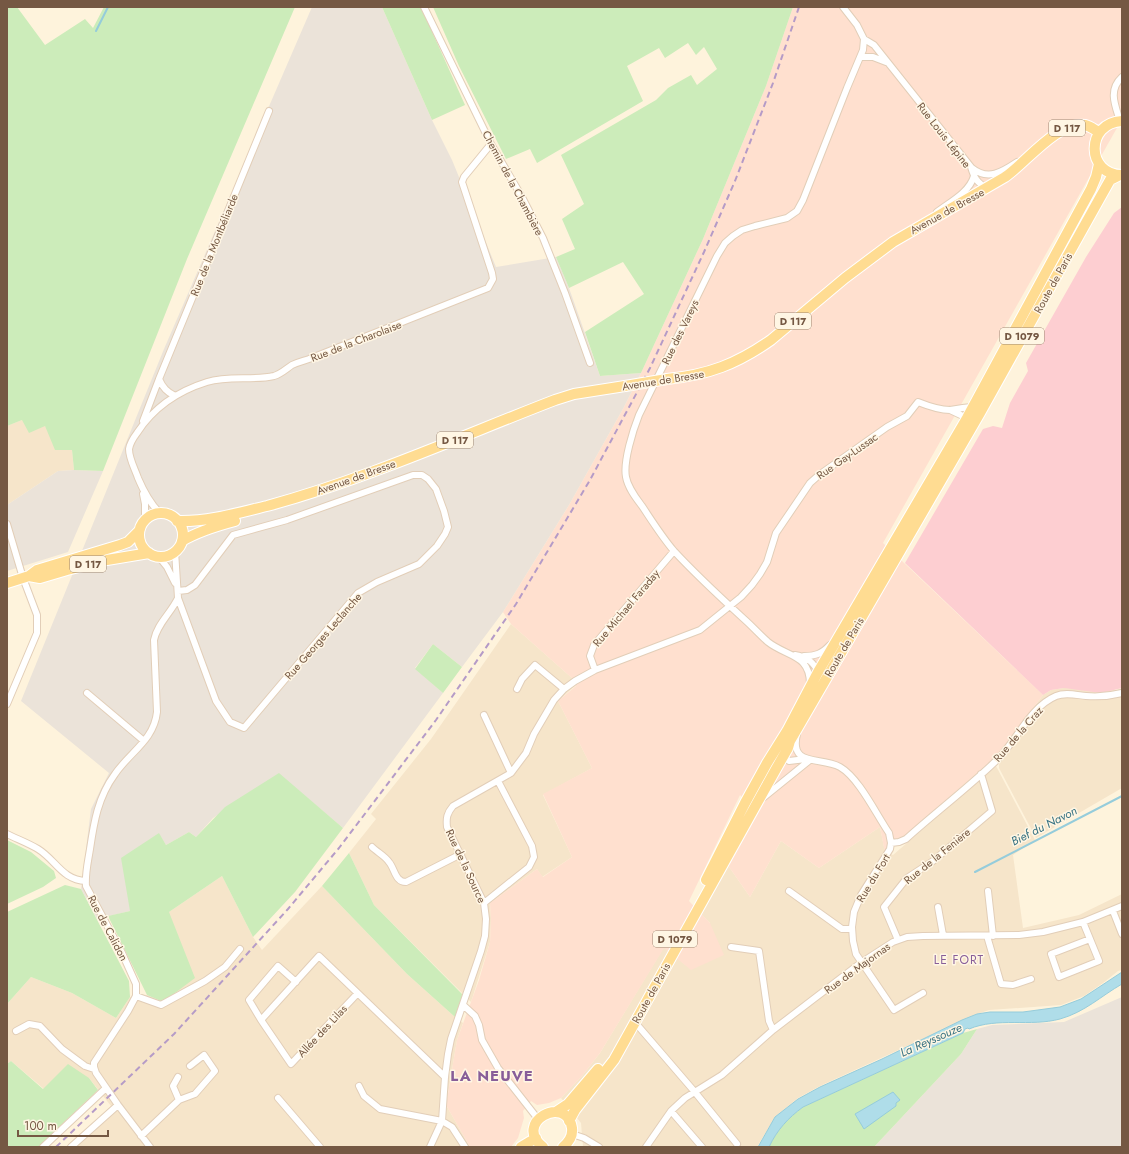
<svg xmlns="http://www.w3.org/2000/svg" width="1129" height="1154" font-family="Jost,sans-serif">
  <style>
    .residential { fill: #f6e5ca }
    .commercial { fill: #ffe0cf }
    .industrial { fill: #ebe3d9 }
    .medical { fill: #fdced1 }
    .green { fill: #ccecba }
    .water { fill: #afdde9; stroke: #95ccdb }
    .lines { fill: none; stroke-linecap: round; stroke-linejoin: round }
    .stream { stroke: #95ccdb; stroke-width: 2 }
    .minor-casing { stroke: #e2ceb8; stroke-width: 8 }
    .primary-casing { stroke: #fff; stroke-width: 12 }
    .minor { stroke: #fff; stroke-width: 6 }
    .primary { stroke: #ffdc92; stroke-width: 10 }
    .rail { stroke: #b59bc7; stroke-width: 2; stroke-dasharray: 6 4; stroke-linecap: butt }
    .primary-bridge-casing { stroke: #fff; stroke-width: 12; stroke-linecap: butt }
    .primary-bridge { stroke: #ffdc92; stroke-width: 10 }
    .labels { text-anchor: middle; stroke-width: 3; stroke-linejoin: round; paint-order: stroke }
    .shield { fill: #fff6e4; stroke: #9e8773; stroke-width: 1 }
    .shield-label { font-size: 10px; font-weight: bold; fill: #755843 }
    .street-label { font-size: 11px; fill: #755843; stroke: #fff6e4 }
    .water-label { font-size: 12px; font-style: italic; fill: #397383; stroke: #fff6e4 }
    .neighbourhood-label { font-size: 12px; letter-spacing: 1px; fill: #885e99; stroke: #fff6e4 }
    .district-label { font-size: 15px; font-weight: bold; letter-spacing: 1px; fill: #885e99; stroke: #fff6e4 }
  </style>
  <rect width="100%" height="100%" fill="#fef3dc"/>
  <!-- residential -->
  <path class="residential" d="M22,420l23,6 27,24 2,20 -16,1 -51,34v-79z
    M511,624l62,55 3,6 -18,16 34,67 -49,27 29,62 -30,20 -5,-8 -47,34 1,16 -1,23 -19,60 -97,-97 -25,-52 27,-34 -5,-5 60,-75z
    M1064,688l53,2 5,-2v100l-86,50 -37,-70v-14l44,-59 8,-5z
    M996,766l39,74 -22,15 10,73 56,-13 43,-21v76l-4,1 -15,12 -19,13 -23,9 -72,5 -12,4 -157,72 -22,12 -23,19 -18,30h-174l-2,-24 -20,-25 21,-22 18,-23 64,-106 46,-24 -9,-9 26,-50 23,33 31,-56 38,27 61,-41 5,25 8,3z
    M222,876l31,61 9,13 60,-64 85,88 48,43 8,6 -6,17 -11,65 24,42h-403l44,-41 -22,-28 -45,11 -33,-28 -4,3v-60l24,-27 41,16 44,25 14,-21 17,-2 16,7 6,-90z"/>
  <!-- commercial -->
  <path class="commercial" d="M793,7h329v112l-239,424 160,152 -44,59 -114,99 -5,-26 -61,41 -38,-27 -31,56 -23,-33 28,-52 -15,-17 -51,106 21,22 14,32 -33,15 -27,-22 -64,105 -18,23 -21,22 -12,5 -12,2 -6,-4 -8,10 1,7 -6,20 -7,9h-41l-24,-42 11,-65 22,-60 11,-38 1,-23 -1,-16 47,-34 6,8 29,-20 -29,-63 49,-26 -34,-67 18,-15 -3,-7 -62,-55 -8,-12 66,-107 55,-98 17,-34 62,-134 63,-153z"/>
  <!-- industrial -->
  <path class="industrial" d="M312,7h70l50,113 20,40 44,107 60,-10 13,31 31,88 41,-3 -17,34 -55,98 -66,107 -41,55 -29,-23 -18,24 28,25 -100,135 -64,-54 -66,44 -17,19 -7,-5 -23,13 -7,-11 -29,77 -33,8 -16,-30 10,-80 18,-36 -88,-72 143,-352z
    M74,470l29,1 -35,81 -61,19v-66l51,-34z
    M1122,997v150h-248l87,-93 16,-25 15,-4 72,-3z"/>
  <!-- medical -->
  <path class="medical" d="M1122,207v481l-21,5 -37,-5 -13,2 -8,5 -138,-132 78,-134 10,-3 9,2 8,-25 18,-32 -2,-8 60,-106 28,-44z"/>
  <!-- green -->
  <path class="green" d="M7,7h10l28,38 40,-26 8,9 11,-21h191l-108,252 -84,212 -29,-1 -2,-20h-17l-10,-24 -16,7 -7,-13 -15,6z
    M382,7h39l44,98 -33,15z
    M433,7h360l-27,79 -63,153 -62,134 -41,3 -15,-44 59,-38 -21,-32 -54,26 -13,-31 19,-8 -13,-30 22,-15 -23,-49 95,-55 12,-12 23,-13 6,10 20,-16 -13,-22 -8,8 -8,-12 -23,15 -6,-10 -32,18 16,35 -106,62 -7,-14 -24,10 -47,-93z
    M433,644l29,23 -19,26 -28,-24z
    M279,773l64,55 -48,64 -42,45 -31,-61 -53,36 26,66 -32,24 -16,-7 -39,-79 22,-5 -9,-53 38,-25 7,12 23,-13 7,5 29,-30z
    M7,840l24,12 23,19 2,7 -13,9 -36,17z
    M349,853l25,52 89,90 -8,22 -48,-43 -85,-88z
    M65,885l16,4 48,92 1,16 -14,21 -44,-25 -41,-16 -24,27v-92z
    M977,1029l-16,25 -87,93h-105c8,-17 19,-29 34,-40l160,-74z
    M11,1061l32,28 25,-25 21,14 9,12 -60,57h-31v-83z"/>
  <!-- water -->
  <path class="water" d="M1122,972v12c-21,12 -37,28 -62,35 -30,8 -62,-2 -91,10l-1,-1 -3,1 -2,4 -160,74c-15,11 -26,23 -34,40h-11l17,-30 23,-18 22,-12 62,-28 80,-39 15,-6 13,-2h33l37,-5 21,-8z
    M893,1092l7,8 -4,3v3l-32,23 -9,-15z"/>
  <g class="lines">
    <!-- stream -->
    <path class="stream" d="M96,31l12,-24
      M975,872l147,-76"/>
    <defs>
      <path id="minor" d="M424,7l67,137 31,53 21,41 22,55 25,70
        M864,39l10,6 97,122c3,10 6,17 17,21
        M861,57h12l13,5
        M1120,121c-5,-16 -12,-31 2,-44
        M972,168c16,13 30,4 45,-6
        M937,212c13,-10 32,-19 37,-36
        M159,379l110,-268
        M950,410l17,8
        M143,421l16,-42c4,9 8,13 16,17
        M143,494l2,10v16
        M161,514c-11,-10 -17,-22 -23,-36 -3,-9 -9,-19 -9,-29 1,-6 5,-12 8,-16 17,-26 41,-42 70,-51 22,-7 45,-1 67,-6 7,-2 12,-7 18,-11 6,-3 11,-4 17,-6l179,-71 5,-9 -1,-6 -30,-91 2,-5 27,-33
        M7,524l16,54 14,37v18l-30,71
        M159,557l8,10 8,16
        M178,598l38,103 14,21 14,6 114,-135 19,-11 42,-18 18,-18 8,-12 3,-7 -4,-16 -8,-22 -8,-10 -6,-4h-9l-126,45 -54,15 -38,50 -8,5 -9,1
        M795,655c12,2 19,7 24,19
        M804,656c11,0 18,-2 26,-11
        M595,670l-5,-14 4,-11 80,-94
        M810,684c0,-30 -23,-27 -42,-42 -8,-7 -15,-15 -24,-23 -24,-22 -48,-44 -70,-68 -12,-14 -22,-30 -32,-45 -6,-8 -14,-18 -16,-29 -3,-15 7,-47 13,-62l78,-159 8,-13 8,-7 9,-6 13,-4 32,-8 10,-7 6,-11 44,-112 16,-38 1,-11 -7,-14 -14,-18
        M517,689l5,-10 13,-14 29,24
        M87,693l57,48
        M484,715l27,58
        M797,734c-8,34 24,22 43,33 19,11 36,47 49,66l2,10 -1,6 -29,46 -7,17 -2,15 1,14 3,13 38,56 29,-17
        M782,755l7,6 17,-2
        M763,798l47,-38
        M7,834c10,5 21,9 31,15 18,11 24,31 48,32
        M891,843l8,-1 7,-3c30,-27 63,-52 92,-80 19,-19 32,-52 58,-63 9,-4 20,-1 30,0 12,1 24,0 36,-3
        M372,847c5,5 13,9 17,15 6,7 6,20 17,20l55,-28
        M789,891l53,38h10
        M988,891l5,45
        M484,903l45,-36 5,-10 -2,-11 -34,-65
        M938,907l5,28
        M1113,911l9,23
        M1083,922l16,39 -40,16 -8,-23 39,-15
        M987,936l14,48 12,1 18,-6
        M898,940l-14,-33 23,-29 26,-17 59,-50 -11,-37
        M731,947l28,4 10,70 4,9
        M357,994l-66,70 -30,-44 58,-64 126,121
        M136,996l25,9 44,-24 20,-14 15,-18
        M463,1005l12,11 4,9 3,15 16,28 40,51
        M261,1020l-12,-20 29,-34 18,16
        M633,1024l6,3 55,64 43,53
        M16,1031l13,-7 11,2 22,23 23,17 9,3
        M178,1077l-5,9 6,14
        M359,1086l5,10 16,13 62,12 10,6 13,20
        M278,1098l42,49
        M671,1111l31,36
        M572,1134l12,4 15,9
        M141,1136l38,-36 16,-6 20,-23 -11,-16 -14,11
        M43,1147l63,-59
        M71,1147l47,-42
        M150,1147l-32,-42 -22,-32 -2,-6v-4l34,-52 8,-15v-12l-14,-31 -36,-67c-1,-13 2,-24 4,-37 4,-27 8,-52 25,-75 15,-22 39,-34 42,-62l-3,-72c3,-16 17,-27 24,-42l-3,-47
        M430,1147l12,-26 3,-44 3,-23 3,-15 30,-88 4,-15 1,-17 -2,-16 -37,-76c-1,-9 0,-14 6,-21l58,-33 15,-20 8,-19 20,-34 10,-11 11,-8 20,-11 105,-40 41,-33 11,-12 8,-11 7,-12 9,-29 34,-50 9,-8 68,-48 20,-11 11,-14c10,4 21,8 32,8 8,-1 15,-3 23,-3
        M646,1147l25,-36 14,-13 37,-23 51,-45 89,-68 31,-20 14,-5 16,-1 96,-1 24,-3 40,-10 39,-16"/>
      <path id="primary" d="M1122,121c-37,2 -36,54 0,54
        M667,379c41,-4 70,-15 104,-39l74,-62 48,-36 112,-65c21,-14 52,-56 80,-52 5,1 10,5 14,7
        M139 535a22 22 0 1 1 44 0a22 22 0 1 1-44 0Z
        M177,521c31,1 61,-8 90,-15 99,-27 192,-69 288,-106l19,-6 51,-8
        M182,541c17,-10 34,-15 53,-20
        M29,576l11,2 27,-8 40,-10 42,-7
        M7,583l22,-7 8,-6 83,-25 8,-3 11,-11
        M706,880l39,-77 22,-40 20,-32 31,-59 149,-254 124,-229 5,-12 3,-13
        M556,1112l12,-8 30,-35
        M569,1121l6,-11 39,-50 162,-291 12,-21 2,-7 190,-328 121,-217 9,-16 10,-5
        M521,1147l15,-9
        M543,1147c-31,-24 23,-54 29,-19 1,8 -3,14 -9,19"/>
    </defs>
    <!-- minor casing -->
    <use href="#minor" class="minor-casing"/>
    <!-- primary casing -->
    <use href="#primary" class="primary-casing"/>
    <!-- minor -->
    <use href="#minor" class="minor"/>
    <!-- primary -->
    <use href="#primary" class="primary"/>
    <!-- rail -->
    <path class="rail" d="M56,1147l118,-113 114,-125 51,-61 97,-128 80,-116 74,-124 60,-112 54,-116 31,-71 38,-98 26,-76"/>
    <defs>
      <path id="primary-bridge" d="M625,386l42,-7"/>
    </defs>
    <!-- primary-bridge casing -->
    <use href="#primary-bridge" class="primary-bridge-casing"/>
    <!-- primary-bridge -->
    <use href="#primary-bridge" class="primary-bridge"/>
  </g>
  <g class="labels">
    <!-- shield labels -->
    <g class="shield">
      <rect x="1049" y="120" width="36" height="16" rx="3"/>
      <rect x="775" y="313" width="36" height="16" rx="3"/>
      <rect x="1000" y="328" width="44" height="16" rx="3"/>
      <rect x="437" y="432" width="36" height="16" rx="3"/>
      <rect x="70" y="556" width="36" height="16" rx="3"/>
      <rect x="653" y="931" width="44" height="16" rx="3"/>
    </g>
    <g class="shield-label">
      <text x="1067" y="132">D 117</text>
      <text x="793" y="325">D 117</text>
      <text x="1022" y="340">D 1079</text>
      <text x="455" y="444">D 117</text>
      <text x="88" y="568">D 117</text>
      <text x="675" y="943">D 1079</text>
    </g>
    <!-- street labels -->
    <g class="street-label">
      <text transform="translate(944 135) rotate(52)" y="4">Rue Louis Lépine</text>
      <text transform="translate(513 183) rotate(62)" y="4">Chemin de la Chambière</text>
      <text transform="translate(947 211) rotate(-29)" y="4">Avenue de Bresse</text>
      <text transform="translate(214 245) rotate(-68)" y="4">Rue de la Montbéliarde</text>
      <text transform="translate(1053 283) rotate(-61)" y="4">Route de Paris</text>
      <text transform="translate(680 332) rotate(-64)" y="4">Rue des Vareys</text>
      <text transform="translate(356 341) rotate(-21)" y="4">Rue de la Charolaise</text>
      <text transform="translate(663 380) rotate(-9)" y="4">Avenue de Bresse</text>
      <text transform="translate(847 456) rotate(-35)" y="4">Rue Gay-Lussac</text>
      <text transform="translate(356 477) rotate(-20)" y="4">Avenue de Bresse</text>
      <text transform="translate(626 608) rotate(-50)" y="4">Rue Michael Faraday</text>
      <text transform="translate(323 636) rotate(-49)" y="4">Rue Georges Leclanche</text>
      <text transform="translate(844 647) rotate(-60)" y="4">Route de Paris</text>
      <text transform="translate(1018 734) rotate(-49)" y="4">Rue de la Craz</text>
      <text transform="translate(937 856) rotate(-39)" y="4">Rue de la Fenière</text>
      <text transform="translate(466 866) rotate(65)" y="4">Rue de la Source</text>
      <text transform="translate(873 878) rotate(-59)" y="4">Rue du Fort</text>
      <text transform="translate(108 928) rotate(62)" y="4">Rue de Calidon</text>
      <text transform="translate(857 968) rotate(-36)" y="4">Rue de Majornas</text>
      <text transform="translate(651 993) rotate(-61)" y="4">Route de Paris</text>
      <text transform="translate(322 1031) rotate(-47)" y="4">Allée des Lilas</text>
    </g>
    <!-- water labels -->
    <g class="water-label">
      <text transform="translate(1044 826) rotate(-27)" y="4">Bief du Navon</text>
      <text transform="translate(931 1040) rotate(-24)" y="4">La Reyssouze</text>
    </g>
    <!-- neighbourhood labels -->
    <g class="neighbourhood-label">
      <text x="959" y="964">LE FORT</text>
    </g>
    <!-- district labels -->
    <g class="district-label">
      <text x="492" y="1081">LA NEUVE</text>
    </g>
  </g>
  <!-- border -->
  <rect width="1129" height="1154" fill="none" stroke="#755843" stroke-width="16"/>
  <!-- scale -->
  <path d="M18 1130v6h90v-6" fill="none" stroke="#755843" stroke-width="2"/>
  <text x="24" y="1130" font-size="12" fill="#755843" stroke="#fff6e4" stroke-width="3" paint-order="stroke">100 m</text>
</svg>
